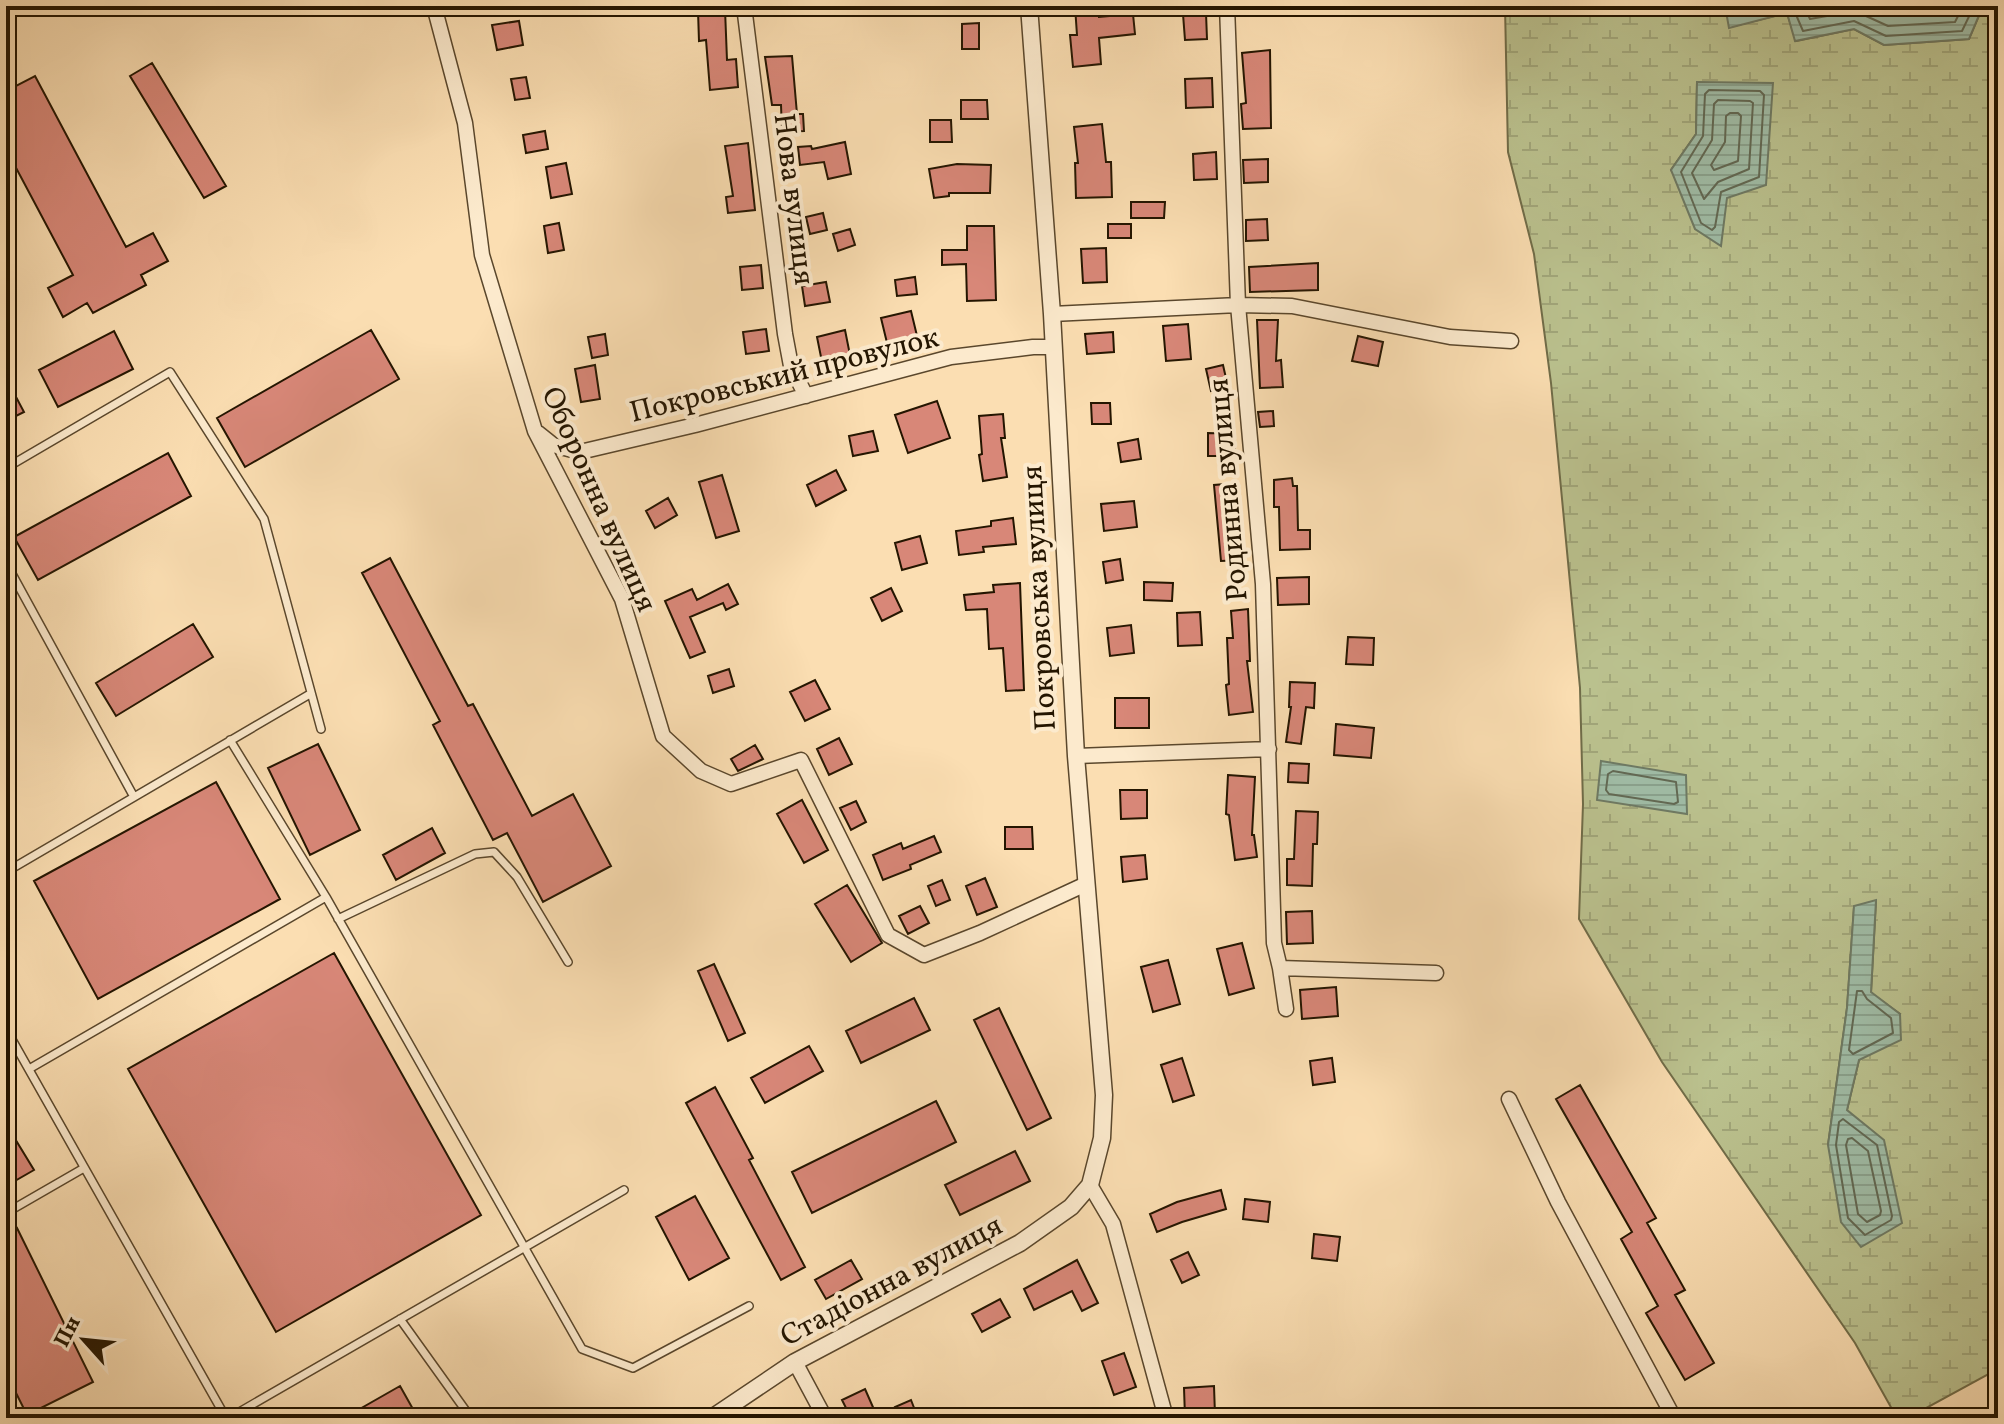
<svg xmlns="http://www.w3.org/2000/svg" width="2004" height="1424" font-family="Vollkorn,serif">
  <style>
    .wetland { fill: url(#wetland-marsh); stroke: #706c48; stroke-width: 2; fill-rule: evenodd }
    .water { fill: url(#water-rules); stroke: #6e7a64; stroke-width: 2 }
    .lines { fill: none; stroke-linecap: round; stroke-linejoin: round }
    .shore { stroke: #626954; stroke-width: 2 }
    .building { fill: #d88778; stroke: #241500; stroke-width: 2 }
    .service-casing { stroke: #5a472c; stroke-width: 10 }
    .minor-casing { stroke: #5a472c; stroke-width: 17 }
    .tertiary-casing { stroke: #5a472c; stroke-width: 19 }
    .service { stroke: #fceacd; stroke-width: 7 }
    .minor { stroke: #fceacd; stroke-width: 14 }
    .tertiary { stroke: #fceacd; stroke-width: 16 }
    .labels { text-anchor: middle; stroke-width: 8; stroke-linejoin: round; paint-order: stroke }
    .street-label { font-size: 30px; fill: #241500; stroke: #fceacd }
  </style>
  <defs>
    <pattern id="wetland-marsh" width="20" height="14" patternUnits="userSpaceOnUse" patternTransform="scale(2)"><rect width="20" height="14" fill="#bbc28f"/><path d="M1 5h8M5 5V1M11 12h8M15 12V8" fill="none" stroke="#a1a67a"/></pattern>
    <pattern id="water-rules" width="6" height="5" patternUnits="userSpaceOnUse" patternTransform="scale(2)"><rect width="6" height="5" fill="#a0bda7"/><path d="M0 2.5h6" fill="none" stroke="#8aa28e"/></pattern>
  </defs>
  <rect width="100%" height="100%" fill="#fbdeb2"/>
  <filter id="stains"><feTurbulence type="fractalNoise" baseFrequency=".0025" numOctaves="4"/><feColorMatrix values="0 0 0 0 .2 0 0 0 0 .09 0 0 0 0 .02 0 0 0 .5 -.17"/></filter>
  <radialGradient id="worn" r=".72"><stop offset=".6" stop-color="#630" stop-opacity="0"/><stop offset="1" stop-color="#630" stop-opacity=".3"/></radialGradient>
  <!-- wetland -->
  <path class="wetland" d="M1505,6h220l5,21 57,-14 9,28 58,-12 30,16 85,-6 14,-33h15v1363l-90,49h-11l-42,-75 -193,-281 -83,-143 4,-115 -3,-116 -29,-305 -17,-129 -26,-102zM1697,82l24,164 -50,-76 25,-36zM1876,901l-5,92 29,21 -41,46 -12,50 -19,35 19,-137 7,-101z"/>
  <!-- water -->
  <path class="water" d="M1725,6h258l-14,33 -85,6 -30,-16 -59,12 -8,-28 -58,15z
    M1697,82l76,1 -7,102 -39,13 -6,48 -26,-17 -24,-59 25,-36z
    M1601,761l85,14 1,39 -90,-14z
    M1876,900l-5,92 29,22 1,26 -42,20 -12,50 37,30 18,83 -41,24 -20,-25 -13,-77 19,-137 7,-102z"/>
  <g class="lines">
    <!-- shore -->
    <path class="shore" d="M1790,6l4,4 9,21 51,-10 32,15 76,-5 12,-25
      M1804,6l6,13 45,-8 33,15 67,-4 8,-16
      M1709,90l51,1 4,4 -5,82 -38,15 -6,35 -3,3 -11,-7 -20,-51 22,-36 2,-42z
      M1718,100l32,1 3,2 -4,66 -31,13 -14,17 -12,-26 20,-33 2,-36z
      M1730,113h8l3,3 -3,45 -24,9 -3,-5 14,-23 1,-26z
      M1613,771l63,11 2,20 -4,2 -65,-10 -3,-4 2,-16z
      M1857,991h5l5,8 24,19 2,15 -40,21 -4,-4z
      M1843,1119l34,26 15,71 -1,4 -26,15 -17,-17 -12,-73 3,-23z
      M1852,1138l16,13 13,60 -1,4 -13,7 -9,-8 -12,-69 2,-6z"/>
  </g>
  <!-- building -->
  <path class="building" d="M1075,6h23l1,11 34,-3 2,20 -36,4 2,26 -28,3 -3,-32h7z
    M725,9l2,51 9,-1 2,28 -28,3 -4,-50 -7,1 -1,-30z
    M1206,13l1,26 -22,1 -2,-26z
    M519,21l4,24 -26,5 -5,-25z
    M979,23v26h-17v-25z
    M1270,50l1,78 -28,1 -2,-25 5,-1 -4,-50z
    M792,56l5,58h6l1,17 -22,1 -1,-27h-9l-7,-48z
    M152,63l74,123 -22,12 -74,-122z
    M35,76l91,171 27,-14 15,28 -27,14 5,10 -53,28 -6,-10 -24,14 -15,-29 25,-13 -67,-126v-58z
    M526,77l4,21 -15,2 -4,-21z
    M1212,78l1,29 -27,1 -1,-29z
    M961,100h26l1,19h-27z
    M930,120h21l1,22h-22z
    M1102,124l4,38h5l1,35 -36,1 -1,-35h3l-4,-36z
    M545,131l3,18 -22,4 -3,-18z
    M845,142l6,32 -23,5 -4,-17 -24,3 -2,-18 13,-1 1,3z
    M748,143l7,67 -27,3 -2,-16 7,-1 -8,-50z
    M1216,152l1,27 -23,1 -1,-26z
    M1268,159v23l-24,1 -1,-23z
    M566,163l6,31 -21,4 -5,-31z
    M957,164l34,1 -1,28h-41v3l-15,2 -5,-29z
    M1131,202h34l-1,16h-33z
    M823,213l4,17 -17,4 -4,-17z
    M1267,219l1,21 -22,1v-21z
    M559,223l5,27 -16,3 -4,-27z
    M1108,224h23v14h-23z
    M967,226h27l2,74 -29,1 -1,-37 -24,1v-15h25z
    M850,229l5,16 -17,6 -5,-17z
    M1106,248l1,34 -24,1 -2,-34z
    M1318,263v27l-68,2 -1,-25z
    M761,265l2,23 -21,2 -2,-23z
    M915,277l2,17 -20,2 -2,-16z
    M826,282l4,20 -25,4 -3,-20z
    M911,311l7,29 -30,7 -7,-29z
    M1257,320h21l-2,41 5,-1 2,27 -23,1z
    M1188,324l3,35 -25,2 -3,-35z
    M766,329l3,22 -23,3 -3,-22z
    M371,330l28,49 -154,88 -28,-49z
    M845,330l5,25 -28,7 -5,-25z
    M114,331l19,38 -75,38 -19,-37z
    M1113,332l1,20 -27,2 -2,-20z
    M605,334l3,21 -16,3 -4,-21z
    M1358,336l25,6 -5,24 -26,-5z
    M595,365l5,34 -19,3 -6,-33z
    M1223,365l5,22 -17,4 -5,-22z
    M6,378l18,34 -18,9z
    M937,401l13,37 -42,15 -13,-38z
    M1091,403h19l1,21h-19z
    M1273,411l1,15 -14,1 -2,-15z
    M1003,414l2,24h-4l6,39 -24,4 -4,-26 3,-1 -3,-38z
    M873,431l5,20 -25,5 -4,-20z
    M1208,433l27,1v22h-27z
    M1138,439l3,20 -20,3 -3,-19z
    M168,453l23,43 -153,84 -24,-43z
    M836,470l10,20 -30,16 -9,-21z
    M722,475l17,56 -23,7 -17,-56z
    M1292,478l1,8h4l1,44h12v19l-30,1 -1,-43h-5v-27z
    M1238,483l5,77 -22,1 -7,-76z
    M668,498l9,17 -22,13 -9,-17z
    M1134,501l3,26 -33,4 -3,-27z
    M1013,518l3,26 -33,3 1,5 -25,3 -3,-24 35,-5v-5z
    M920,536l7,27 -25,7 -7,-27z
    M390,558l78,148 5,-2 59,112 41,-22 38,72 -68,36 -36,-69 -14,7 -60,-115 7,-4 -78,-148z
    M1120,559l3,21 -17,3 -3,-21z
    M1309,577v27l-31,1 -1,-27z
    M1144,582l29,1 -1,18 -28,-1z
    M1020,583l4,107 -18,1 -3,-43 -14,1 -2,-40 -21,1 -2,-15 30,-3 -1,-7z
    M728,584l10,20 -12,6 -3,-7 -33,14 15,35 -15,6 -25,-57 27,-12 5,11z
    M891,588l11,23 -20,10 -11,-23z
    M1248,609l2,52h-3l6,51 -24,3 -3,-30 3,-1 -2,-46h6l-2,-27z
    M1200,612l2,33 -24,1 -1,-33z
    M193,624l20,33 -97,59 -20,-33z
    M1131,625l3,28 -24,3 -3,-28z
    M1348,637l26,1 -1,27 -27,-1z
    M729,669l5,17 -21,7 -5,-17z
    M815,680l15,29 -25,12 -15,-29z
    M1290,682l25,1 -1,25 -8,-1 -5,37 -15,-2 5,-35h-2z
    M1115,698h34v30h-34z
    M1336,724l38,4 -3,30 -37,-3z
    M839,738l13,26 -23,11 -12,-26z
    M318,744l42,86 -50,25 -42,-87z
    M755,745l8,14 -25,12 -7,-12z
    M1289,763l20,1 -1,19 -20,-1z
    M1228,775l27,2 -3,58h2l3,22 -22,3 -6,-45 -3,-1z
    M216,782l64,117 -182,100 -64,-118z
    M1120,790h27v28l-26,1z
    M802,800l26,50 -24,13 -27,-49z
    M856,801l10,21 -15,8 -11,-22z
    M1296,811l22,1 -1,32h-4l-1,42 -25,-1v-26h7z
    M1005,827h27l1,22h-28z
    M432,828l13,25 -49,27 -13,-25z
    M934,836l7,16 -31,13 1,4 -28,11 -10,-25 28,-12 2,6z
    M1145,855l2,24 -24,3 -2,-25z
    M985,878l12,29 -20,8 -11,-29z
    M942,880l8,20 -14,6 -8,-20z
    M847,885l35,58 -31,19 -36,-58z
    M920,906l9,17 -21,11 -9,-18z
    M1312,911l1,32 -26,1 -1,-32z
    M1242,943l12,45 -25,7 -12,-46z
    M334,953l147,262 -205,117 -148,-263z
    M1168,960l12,44 -27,8 -12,-45z
    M714,964l31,69 -17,8 -30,-70z
    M1336,987l2,29 -36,3 -2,-29z
    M914,998l16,32 -69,33 -15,-32z
    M999,1008l52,110 -24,12 -53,-110z
    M809,1046l14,25 -58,32 -14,-25z
    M1182,1058l12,37 -21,7 -12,-37z
    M1332,1058l3,24 -22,3 -3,-24z
    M1580,1085l76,133 -9,5 38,67 -10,5 39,68 -29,17 -39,-67 12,-7 -37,-67 11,-7 -76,-133z
    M715,1087l38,71 -4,2 56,107 -24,13 -95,-177z
    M936,1101l20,41 -144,71 -20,-41z
    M6,1124l28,46 -28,16z
    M1015,1151l15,30 -70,34 -15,-30z
    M1221,1190l5,19 -44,13 -25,10 -7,-18 27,-12z
    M695,1196l34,62 -40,22 -33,-63z
    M1245,1199l25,3 -2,20 -25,-3z
    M17,1228l76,154 -66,33 -21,-42v-139z
    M1314,1234l26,3 -3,24 -25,-3z
    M1188,1252l11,23 -17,8 -11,-23z
    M851,1260l11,19 -36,20 -11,-19z
    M1077,1260l21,43 -16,8 -10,-20 -38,19 -10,-21z
    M1000,1299l10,18 -28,15 -10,-18z
    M1124,1353l12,34 -22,8 -12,-34z
    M400,1386l18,32h-74z
    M1214,1386l1,29 -30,2 -1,-29z
    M865,1389l11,25 -8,4h-17l-9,-18z
    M911,1400l7,18h-18l-5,-11z"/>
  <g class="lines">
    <defs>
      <path id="service" d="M6,468l164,-96 94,147 57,210
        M6,563l128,234
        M230,740l96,157 256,452 51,19 116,-62
        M6,872l304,-178
        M338,919l137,-65 19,-2 23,25 51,85
        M6,1029l220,389
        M29,1069l297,-172
        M6,1213l78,-45
        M400,1319l71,99
        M229,1418l395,-228"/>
      <path id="minor" d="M434,6l31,117 17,132 53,176 87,168 41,137 38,35 30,13 70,-24 87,175 36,20 56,-22 106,-49
        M744,6l41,328 6,32 15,30
        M1227,6l11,299 25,279 11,359 6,25 156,5
        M1052,314l186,-9 54,1 158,31 61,4
        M538,433l15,12 27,7 115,-27 256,-68 82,-10h19
        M1076,756l193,-7
        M1280,968l6,41
        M1509,1099l49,103 116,216
        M1090,1185l23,39 53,194
        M795,1362l30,56"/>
      <path id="tertiary" d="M712,1418l83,-56 225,-119 51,-36 19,-22 12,-47 2,-43 -28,-339 -24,-442 -23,-308"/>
    </defs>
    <!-- service casing -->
    <use href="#service" class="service-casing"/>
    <!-- minor casing -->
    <use href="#minor" class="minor-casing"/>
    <!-- tertiary casing -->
    <use href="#tertiary" class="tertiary-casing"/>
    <!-- service -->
    <use href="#service" class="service"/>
    <!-- minor -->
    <use href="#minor" class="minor"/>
    <!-- tertiary -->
    <use href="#tertiary" class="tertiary"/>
  </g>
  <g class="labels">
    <!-- street labels -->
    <g class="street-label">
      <text transform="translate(795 199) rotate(83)" y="10">Нова вулиця</text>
      <text transform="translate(784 374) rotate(-14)" y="10">Покровський провулок</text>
      <text transform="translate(1227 490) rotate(-95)" y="10">Родинна вулиця</text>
      <text transform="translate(600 499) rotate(66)" y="10">Оборонна вулиця</text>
      <text transform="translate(1038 598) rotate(-93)" y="10">Покровська вулиця</text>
      <text transform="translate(891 1280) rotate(-28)" y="10">Стадіонна вулиця</text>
    </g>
  </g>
  <!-- margin -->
  <rect width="2004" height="1424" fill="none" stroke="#fbdeb2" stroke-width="32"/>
  <rect x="8" y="8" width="1988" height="1408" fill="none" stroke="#241500" stroke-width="4"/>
  <rect x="16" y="16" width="1972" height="1392" fill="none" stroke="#241500" stroke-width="2"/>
  <!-- north arrow -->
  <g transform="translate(84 1340) rotate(297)" stroke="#fceacd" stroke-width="6" paint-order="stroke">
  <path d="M0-6L14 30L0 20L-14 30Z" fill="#241500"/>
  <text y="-12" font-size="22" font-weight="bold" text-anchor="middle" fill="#241500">Пн</text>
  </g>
  <rect width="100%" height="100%" filter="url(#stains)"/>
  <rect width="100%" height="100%" fill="url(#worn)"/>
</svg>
